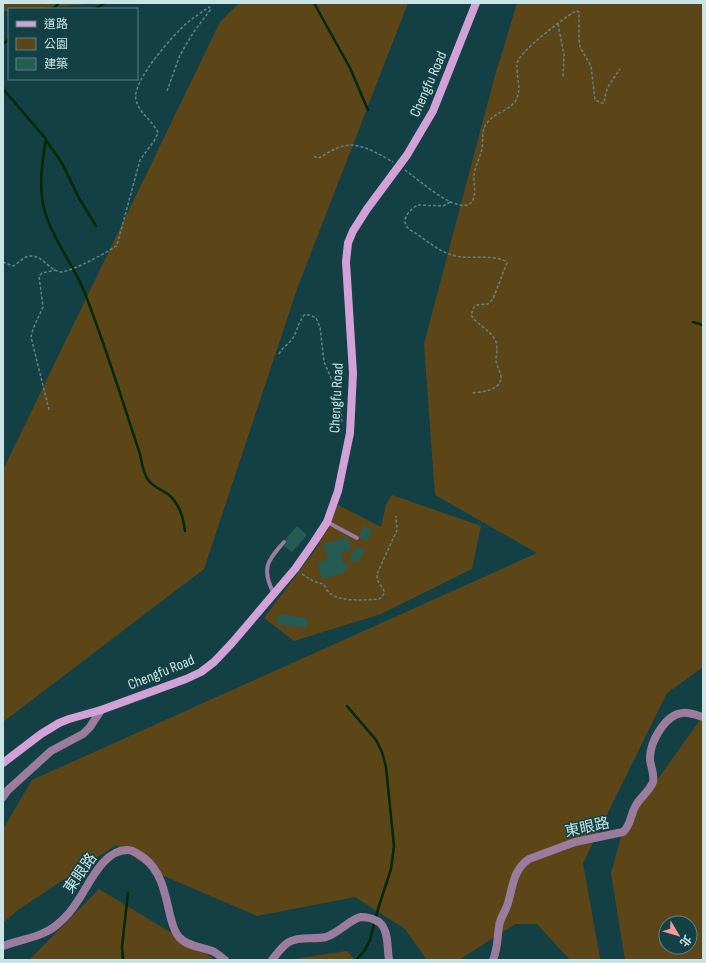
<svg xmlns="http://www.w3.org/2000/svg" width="706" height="963" font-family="'Sofia Sans Condensed','Noto Sans TC',sans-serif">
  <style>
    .green { fill: #5c4618; fill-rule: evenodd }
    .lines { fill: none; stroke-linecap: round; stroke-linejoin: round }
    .stream { stroke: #002900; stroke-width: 2.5 }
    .building { fill: #245c54 }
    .path { stroke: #5e8488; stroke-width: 1.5; stroke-dasharray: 3 2; stroke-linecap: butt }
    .lane { stroke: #9b7c9e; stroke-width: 4 }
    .street { stroke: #9b7c9e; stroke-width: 8 }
    .secondary { stroke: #d2a1d8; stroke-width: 8 }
    .labels { text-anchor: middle; stroke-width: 3; stroke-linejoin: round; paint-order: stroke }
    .street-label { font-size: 15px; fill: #c8e4e7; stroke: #134044 }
  </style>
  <rect width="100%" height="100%" fill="#134044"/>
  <!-- green -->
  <path class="green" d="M3,3h94l-68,6h-20v2h-6z
    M239,3h169l-111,286 -93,280 -201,153v-255l1,1 216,-446z
    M517,3h186v664l-36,26 -84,170 17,95 -1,2h-29l-33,-36h-22l-56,36h-32l-22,-31 -50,-32 -98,19 -100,-43 -41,-28 -98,65 -15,13v-94l29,-49 505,-227 -102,-58 -11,-151 70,-265z
    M392,495l89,31 -9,43 -91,45 -87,27 -30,-23 54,-72 20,-41 43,22 5,-22z
    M703,716v244h-78l-14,-87 11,-40 30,-46zM666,923h24v24h-24z
    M99,889l117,71h-187z
    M347,951l8,9h-69z"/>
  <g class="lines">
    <!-- stream -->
    <path class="stream" d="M314,3l36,65 18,42
      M53,9l6,-6
      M95,9l10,-6
      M3,44l6,-5
      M3,89l43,50c-4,24 -8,49 -1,73 8,28 28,52 39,79 21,53 38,109 56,163 2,9 3,20 9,27 5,6 13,9 20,14 11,10 14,22 16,36
      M46,140l16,23 17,35 17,28
      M693,322l10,3
      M347,706l29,34 6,12 4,15 8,79 -3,23 -13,40 -8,31 -5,10 -9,10
      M123,960l-1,-13 6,-54"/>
  </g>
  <!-- building -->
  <path class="building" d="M297,526l10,9 -15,17 -8,-6 3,-4 -2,-2z
    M363,526l9,3 -4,12 -9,-3z
    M348,537l3,13 -10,2 2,12 4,-1 1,5 -5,5 -21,6 -5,-16 11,-4 -5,-15z
    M358,546l7,5 -9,12 -7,-5z
    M278,614l30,4 -2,10 -29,-4z"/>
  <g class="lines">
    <!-- path -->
    <path class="path" d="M558,24l6,31 -1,22
      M314,156l3,2 4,-1c6,-4 13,-8 19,-10 18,-7 38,7 53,15
      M405,170c13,9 45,39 62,35 12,-4 6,-21 7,-30 1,-9 6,-17 8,-26 1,-7 0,-15 2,-21 6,-15 25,-16 32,-28 6,-10 0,-25 1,-36 1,-12 46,-45 57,-52l3,-1 2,1v27l1,8 11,19 4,34 7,3h2l2,-11 3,-7 11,-16
      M450,202l-7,4 -25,-1c-6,3 -13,10 -13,16 0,7 7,10 12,13 14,10 28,22 46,23 10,1 39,-2 44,6l-14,36 -5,5 -11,1 -3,2 -3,8c6,10 20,15 25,27 2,6 0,13 0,19 1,5 4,10 5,15 1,15 -20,16 -30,17
      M3,262l10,4c5,-3 9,-7 13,-9 15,-6 23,15 36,15 10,-1 49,-21 55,-27l23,-85 14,-19 4,-8c-5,-12 -19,-20 -22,-33 -5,-18 37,-65 51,-77 7,-6 15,-11 22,-16l2,2 -18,24 -13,22 -13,36
      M279,354c4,-8 12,-11 15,-18 4,-8 4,-12 10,-21h6l6,3 4,9 4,35 16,36 2,24
      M49,410l-18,-73 2,-8 10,-22 -4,-31 3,-3 14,-3
      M302,574l11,7 10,3c3,3 4,8 8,10 11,8 35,6 48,5 10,-7 3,-10 -1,-18 -1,-1 -1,-5 -1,-7l20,-44 -1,-14"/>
    <!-- lane -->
    <path class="lane" d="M327,522l30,16
      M274,594c-13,-25 -7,-33 10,-52"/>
    <!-- street -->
    <path class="street" d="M3,797l5,-7 43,-39 32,-17 7,-7 11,-17
      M3,946c19,-7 41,-9 56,-23 7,-6 13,-13 18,-21 12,-17 26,-53 51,-52 6,0 11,5 16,8 18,14 21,36 26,57 2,7 4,17 9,22 7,9 23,10 33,14 5,2 9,6 13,9
      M272,960c5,-6 10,-14 17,-18 11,-6 25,-2 37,-5 13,-4 24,-18 35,-20 6,0 13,2 18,5 10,8 8,26 10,38
      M493,960c5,-12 4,-21 6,-34 1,-8 7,-15 9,-23 5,-17 5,-33 21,-44l46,-17 48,-10c8,-7 7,-16 12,-25 4,-9 14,-15 18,-25 2,-8 -3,-16 -3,-24 0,-16 15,-43 32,-45 7,-1 14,2 21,4"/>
    <!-- secondary -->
    <path class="secondary" d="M3,763l38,-29 18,-11 10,-4 32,-9 85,-31 15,-7 13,-10 18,-19 63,-74 19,-27 13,-20 11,-31 12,-58 3,-60 -7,-111 2,-19 5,-12 14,-22 40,-54 26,-44 43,-108"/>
  </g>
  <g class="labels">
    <!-- street labels -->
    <g class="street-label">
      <text transform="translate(428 84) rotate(-66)" y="5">Chengfu Road</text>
      <text transform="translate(336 398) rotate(-87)" y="5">Chengfu Road</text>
      <text transform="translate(161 672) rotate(-22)" y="5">Chengfu Road</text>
      <text transform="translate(587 827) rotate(-12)" y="5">東眼路</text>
      <text transform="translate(80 873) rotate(-55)" y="5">東眼路</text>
    </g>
  </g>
  <!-- border -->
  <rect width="706" height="963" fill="none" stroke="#c8e4e7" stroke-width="8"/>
  <!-- legend -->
  <rect x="8" y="8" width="130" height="72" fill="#134044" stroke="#5b8285"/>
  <rect x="16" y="21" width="20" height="6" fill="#d2a1d8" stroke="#5b8285"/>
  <text x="44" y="28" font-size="12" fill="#c8e4e7">道路</text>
  <rect x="16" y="38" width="20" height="12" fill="#5c4618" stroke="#5b8285"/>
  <text x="44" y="48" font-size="12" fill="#c8e4e7">公園</text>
  <rect x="16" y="58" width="20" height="12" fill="#245c54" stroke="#5b8285"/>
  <text x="44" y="68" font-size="12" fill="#c8e4e7">建築</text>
  <!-- north arrow -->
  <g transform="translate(678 935) rotate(128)"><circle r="19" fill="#134044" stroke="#5b8285"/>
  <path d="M0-3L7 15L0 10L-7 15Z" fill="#f59b97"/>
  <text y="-6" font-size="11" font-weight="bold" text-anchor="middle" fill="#c8e4e7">北</text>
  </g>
</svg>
